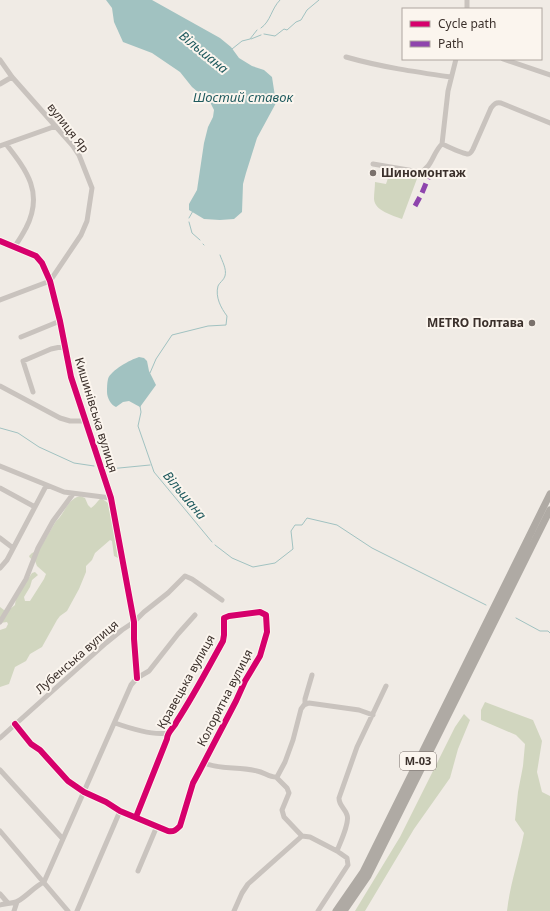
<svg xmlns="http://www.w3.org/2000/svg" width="550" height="911" font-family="'Noto Sans',sans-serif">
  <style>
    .green { fill: #d1d6bf }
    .water { fill: #a1c2c1 }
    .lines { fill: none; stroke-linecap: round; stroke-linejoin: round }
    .stream { stroke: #a1c2c1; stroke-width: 1 }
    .minor { stroke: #c9c3be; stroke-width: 5 }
    .highway { stroke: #afaaa4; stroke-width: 7 }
    .quiet { stroke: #8e44ad; stroke-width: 5; stroke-dasharray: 10 5; stroke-linecap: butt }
    .cycleway-casing { stroke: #fbf5ee; stroke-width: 8 }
    .cycleway { stroke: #d6006c; stroke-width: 6 }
    .poi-dot { fill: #7a716c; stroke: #fbf5ee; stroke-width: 1.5 }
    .labels { text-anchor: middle; stroke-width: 4; stroke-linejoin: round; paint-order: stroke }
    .shield { fill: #fbf5ee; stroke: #756b66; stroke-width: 1 }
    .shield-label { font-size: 11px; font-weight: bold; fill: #3b302b }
    .street-label { font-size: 12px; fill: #3b302b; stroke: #fbf5ee }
    .poi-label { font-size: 12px; font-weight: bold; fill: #3b302b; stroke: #fbf5ee; text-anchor: start }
    .water-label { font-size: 13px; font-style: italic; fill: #1f5a5e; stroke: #fbf5ee }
  </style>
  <rect width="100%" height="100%" fill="#f0ebe5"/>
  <!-- green -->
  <path class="green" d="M391,169l27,7 -16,43c-10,-4 -27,-8 -28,-20 0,-6 1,-12 1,-17l11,2z
    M80,496l5,2 3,7 3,3c5,-3 6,-7 10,-10l7,5 6,26 4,29 -4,-2 -2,-15 -2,-1 -15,13 -3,7 -6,6v6l-7,17 -12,22 -7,5 -3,4 -15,27 -12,7 -4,7 -11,6 -6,17 -9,3v-57l6,-2 2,-4 -1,-2 -7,1v-16l4,3 6,-1 5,-4 1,-8 16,-24 3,-1 3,3 -6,5 -2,7 -6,10 1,4h5l14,-22 2,-5 -9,-8 -2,-5 -5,-3 -1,-2 3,-3 7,-3 17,-29c9,-7 10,-21 24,-25z
    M485,702l48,18 9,21 -5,31 5,20 8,4v115h-43c3,-27 12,-52 17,-78l-9,-13 3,-28 5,-26 2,-22 -9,-9 -35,-15v-10z
    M464,714l6,6 -12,29 -8,29 -36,51 -49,82h-10l45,-74 55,-110z"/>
  <!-- water -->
  <path class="water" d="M106,0h46l68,38 11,9 8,11 13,8 12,4 8,7 4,26 -19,35 -11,35 -3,11 -1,28 -8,7 -14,1 -16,-1 -15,-9v-6l8,-14 7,-47 4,-16 5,-10 1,-7 -4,-8 -18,-15 -12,-15 -28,-19 -29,-11 -9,-20 -2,-14z
    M139,357l5,1 3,3 2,10 7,14 -16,22 -11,-6 -6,1 -7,5c-5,-2 -9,-9 -9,-15 0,-4 0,-9 1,-13 3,-9 22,-19 31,-22z"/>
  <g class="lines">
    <!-- stream -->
    <path class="stream" d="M261,28c10,-7 10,-19 19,-28
      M264,34l11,2 9,-7 3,1 9,-8 5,-2 6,-10 12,-10
      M251,39l10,-4
      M232,49l10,-8 8,-2 7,-9
      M189,218l4,-7
      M189,222l3,11 8,7
      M203,244l1,1
      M150,373l6,-14 16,-24 36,-9 18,-1 1,-9c-6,-8 -12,-19 -9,-30 1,-3 6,-6 7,-10 2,-7 -3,-15 -5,-21
      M140,406l1,6 -3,14 16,46 58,70
      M0,428l18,5 21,14 35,16 20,3
      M104,468l5,1 41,-4
      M215,545l17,13 21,9 22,-4 18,-14 -2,-18 4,-6h7l5,-7 30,7 35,23 114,57
      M516,618l24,13h8l2,2"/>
    <!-- minor -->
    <path class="minor" d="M467,9v-9
      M346,57c35,10 70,15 105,20
      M503,59l47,16
      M0,60l12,17 61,69 6,9 13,33 -5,33 -6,14 -31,46 -50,19
      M0,84l12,-7
      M6,144c21,27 38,49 20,84 -4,7 -7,13 -12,19
      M442,144l6,-53 8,-32
      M0,146l56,-20
      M373,164l47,8c12,-4 13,-20 22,-28 5,2 21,10 26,10 2,0 4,-3 5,-5l18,-41c3,-4 5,-6 10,-5l49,20
      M0,241l36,15 6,7 8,18 10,40 11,56 40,121 23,124v17l3,39
      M21,337l39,-16
      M0,386l60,32 10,3h15
      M33,392l-10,-31 28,-12 14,-3
      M0,466l64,26 47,6
      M0,488l35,19
      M0,538l13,10
      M0,568l7,-8 39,-74
      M0,622l26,-43 12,-31 15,-27 20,-27
      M305,704v-5l7,-24
      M115,723c14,5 37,13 52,10
      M15,724l16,20 9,6 28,31 16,11 22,10 14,9 48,20c6,1 8,-1 12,-5l13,-43 6,-11 37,-71 9,-20 15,-25 7,-24 -1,-17 -6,-3 -31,4 -5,2v17l-1,6c-15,27 -29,54 -46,80 -3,7 -10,11 -10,18l-31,78
      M0,738l106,-95 16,-13 12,-8 10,-10 24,-19 17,-17 7,3 30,21
      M204,763c16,7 36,3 53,8 7,1 13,7 20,6l8,-15 8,-22 8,-31 3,-4 5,-2 50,7 14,5
      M0,770l62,68
      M276,777l11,11 2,5 -7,17 2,7 18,19 8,1 27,14
      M0,831l68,80
      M138,871l19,-45
      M0,894l7,8
      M0,905c6,-2 13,-1 18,-4 9,-5 16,-14 26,-19l87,-197 6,-7 12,-7 29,-37 17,-19
      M14,911l3,-9
      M77,911l43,-100
      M234,911l8,-18 6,-9 54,-48
      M318,911l30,-46 -1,-7 -10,-7c3,-8 13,-29 10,-36 -2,-7 -8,-9 -8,-17l18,-51 29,-61"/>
    <!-- highway -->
    <path class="highway" d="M336,911l27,-39 187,-378
      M344,911l24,-35 182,-366"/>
    <!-- quiet -->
    <path class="quiet" d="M415,206l7,-13 7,-17 -5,-5"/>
    <defs>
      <path id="cycleway" d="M0,241l36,15 6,7 8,18 10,40 11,56 40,121 23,124v17l3,39
        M15,724l16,20 9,6 28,31 16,11 22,10 14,9 48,20c6,1 8,-1 12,-5l13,-43 6,-11 37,-71 9,-20 15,-25 7,-24 -1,-17 -6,-3 -31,4 -5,2v17l-1,6c-15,27 -29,54 -46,80 -3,7 -10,11 -10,18l-31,78"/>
    </defs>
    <!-- cycleway casing -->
    <use href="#cycleway" class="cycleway-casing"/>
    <!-- cycleway -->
    <use href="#cycleway" class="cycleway"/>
  </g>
  <!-- markers -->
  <g class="poi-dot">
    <circle cx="373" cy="173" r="4"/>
    <circle cx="532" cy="323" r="4"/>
  </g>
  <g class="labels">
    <!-- shield labels -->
    <rect class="shield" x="400" y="752" width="36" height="18" rx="3"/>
    <g class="shield-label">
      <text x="418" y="765">М-03</text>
    </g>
    <!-- street labels -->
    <g class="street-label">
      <text transform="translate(68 128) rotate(52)" y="4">вулиця Яр</text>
      <text transform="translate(96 415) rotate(73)" y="4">Кишинівська вулиця</text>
      <text transform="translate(77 657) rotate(-41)" y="4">Лубенська вулиця</text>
      <text transform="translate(186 682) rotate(-61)" y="4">Кравецька вулиця</text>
      <text transform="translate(225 698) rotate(-63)" y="4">Колоритна вулиця</text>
    </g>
    <!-- poi labels -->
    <g class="poi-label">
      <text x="381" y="177">Шиномонтаж</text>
      <text x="524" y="327" text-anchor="end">METRO Полтава</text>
    </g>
    <!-- water labels -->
    <g class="water-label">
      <text transform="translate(204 52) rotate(39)" y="5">Вільшана</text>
      <text x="243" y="102">Шостий ставок</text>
      <text transform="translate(185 495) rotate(50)" y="5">Вільшана</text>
    </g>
  </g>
  <!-- legend -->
  <rect x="402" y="8" width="140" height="52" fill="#fbf5ee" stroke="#aea6a0"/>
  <rect x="410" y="21" width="20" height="6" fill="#d6006c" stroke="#aea6a0"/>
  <text x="438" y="28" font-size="12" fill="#3b302b">Cycle path</text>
  <rect x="410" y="41" width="20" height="6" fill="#8e44ad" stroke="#aea6a0"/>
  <text x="438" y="48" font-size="12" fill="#3b302b">Path</text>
</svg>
